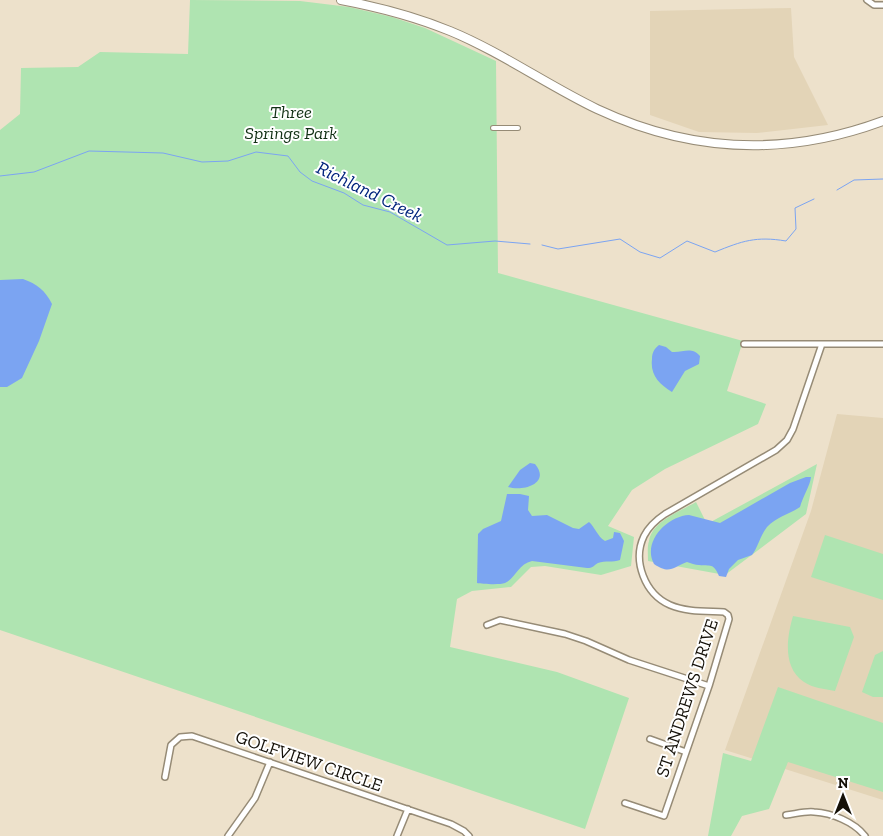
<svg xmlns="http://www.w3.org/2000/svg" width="883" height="836" font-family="'Zilla Slab',serif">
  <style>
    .built { fill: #e3d4b7 }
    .green { fill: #afe4b1 }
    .water { fill: #7ba4f2 }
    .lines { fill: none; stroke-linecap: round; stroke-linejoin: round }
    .stream { stroke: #7ba4f2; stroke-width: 1 }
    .pedestrian-casing { stroke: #968b76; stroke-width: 6 }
    .minor-casing { stroke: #968b76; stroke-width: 8 }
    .secondary-casing { stroke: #968b76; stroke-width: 10 }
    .pedestrian { stroke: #fff; stroke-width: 4 }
    .minor { stroke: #fff; stroke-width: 5 }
    .secondary { stroke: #fff; stroke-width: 8 }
    .labels { text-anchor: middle; stroke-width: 4; stroke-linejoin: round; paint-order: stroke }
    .park-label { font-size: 18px; font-style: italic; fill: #123115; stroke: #fff }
    .street-label { font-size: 18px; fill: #141008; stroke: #fff }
    .water-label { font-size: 19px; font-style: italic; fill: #00237c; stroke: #fff }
  </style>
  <rect width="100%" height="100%" fill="#ede1cb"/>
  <!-- built -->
  <path class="built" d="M791,8l3,49 34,68 -71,8 -58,-1 -49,-17v-104z
    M837,414l46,4v382l-158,-50 86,-239z"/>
  <!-- green -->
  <path class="green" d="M190,0l110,1 49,6 43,10 33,11 71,33 2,212 245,68 -16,50 39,13 -8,20 -93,45 -33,21 -24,36 26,11 -3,29 -30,9 -56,-9 -14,1 -20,20 -39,4 -15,8 -7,48 107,25 72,26 -44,131 -585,-199v-500l20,-16 1,-46 57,-1 22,-15 88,2z
    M817,464l-11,50 -81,61 -77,-14c0,-6 -1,-14 1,-20 3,-20 32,-30 47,-39l11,22z
    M825,535l58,19v46l-72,-23z
    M793,616l57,11 4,10 -19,54c-11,-2 -22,-3 -31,-9 -22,-15 -17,-45 -11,-66z
    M883,651v46h-10l-11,-5 13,-37z
    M778,687l105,36v69l-95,-30 -19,47 -27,7 -11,20h-23l15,-83 28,8z"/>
  <!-- water -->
  <path class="water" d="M23,279c14,5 22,11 29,25l-13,37 -17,37 -15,9h-7v-107z
    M659,345l7,2 6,5c11,1 19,-6 28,4l-1,8 -14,7 -13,21c-13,-8 -22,-17 -20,-33 0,-6 2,-10 7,-14z
    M530,463l5,1c16,19 -11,28 -27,23l12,-17z
    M806,477h5c-1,9 -8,19 -11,30 -10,7 -24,10 -33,20 -7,9 -9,20 -15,28l-14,5 -9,9 -3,8 -7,-1c-6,-14 -8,-9 -20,-11 -4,0 -8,-2 -12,-3 -14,5 -17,13 -33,2 -12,-22 13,-48 35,-49l31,8 70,-40z
    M507,494h13l9,2 -1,14 4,6 15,-1 26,13 6,1 10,-7c6,5 8,14 16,19l8,-3 1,-6 6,1 4,8 -4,19c-7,3 -15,0 -22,3 -5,3 -5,5 -11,5l-55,-7c-14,3 -17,18 -27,22 -5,2 -23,1 -28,0l1,-49 5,-5 18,-8z"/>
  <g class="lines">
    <!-- stream -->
    <path class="stream" d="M0,176l34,-4 55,-21 74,2 39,9 26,-1 28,-9 32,4 12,16 12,9 32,12 19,12 27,7 57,33 48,-4 35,3
      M837,190l17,-10 29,-1
      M542,245l16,4 62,-10 20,13 20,6 27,-17 28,11c27,-11 41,-16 71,-11l10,-12 -1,-21 19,-9"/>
    <defs>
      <path id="pedestrian" d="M493,128h25"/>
      <path id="minor" d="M867,0l7,5h9
        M744,344h139
        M487,625l13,-5 65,14 21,7 43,19 80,26
        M650,739l36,13
        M165,777l6,-32 9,-8 12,-1 259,88 13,7 5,5
        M625,803l39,13 45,-130 20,-67 -1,-4 -4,-3c-18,-1 -38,0 -54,-7 -25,-11 -38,-44 -26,-69 5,-10 12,-16 21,-22l111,-64 11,-10 6,-11 29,-85
        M786,815c9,-1 19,-4 28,-3 18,1 40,10 51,24
        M228,836l27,-38 15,-36
        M397,836l11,-27"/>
      <path id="secondary" d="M341,0c37,7 75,17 109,31 51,21 97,54 147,78 94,44 189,48 286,12"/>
    </defs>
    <!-- pedestrian casing -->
    <use href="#pedestrian" class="pedestrian-casing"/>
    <!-- minor casing -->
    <use href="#minor" class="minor-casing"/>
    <!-- secondary casing -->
    <use href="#secondary" class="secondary-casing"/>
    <!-- pedestrian -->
    <use href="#pedestrian" class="pedestrian"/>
    <!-- minor -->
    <use href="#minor" class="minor"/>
    <!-- secondary -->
    <use href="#secondary" class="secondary"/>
  </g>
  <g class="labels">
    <!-- park labels -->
    <g class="park-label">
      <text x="291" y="118">Three<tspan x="291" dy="21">Springs Park</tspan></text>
    </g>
    <!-- street labels -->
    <g class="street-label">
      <text transform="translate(687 698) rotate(-72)" y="6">ST ANDREWS DRIVE</text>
      <text transform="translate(309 761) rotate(19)" y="6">GOLFVIEW CIRCLE</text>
    </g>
    <!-- water labels -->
    <g class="water-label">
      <text transform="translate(370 191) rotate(26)" y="7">Richland Creek</text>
    </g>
  </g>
  <!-- north arrow -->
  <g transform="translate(843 796)" stroke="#ffffff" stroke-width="4" paint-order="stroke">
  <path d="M0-4L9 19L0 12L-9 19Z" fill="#141008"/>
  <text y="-8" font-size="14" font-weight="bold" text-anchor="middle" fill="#141008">N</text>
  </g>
</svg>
